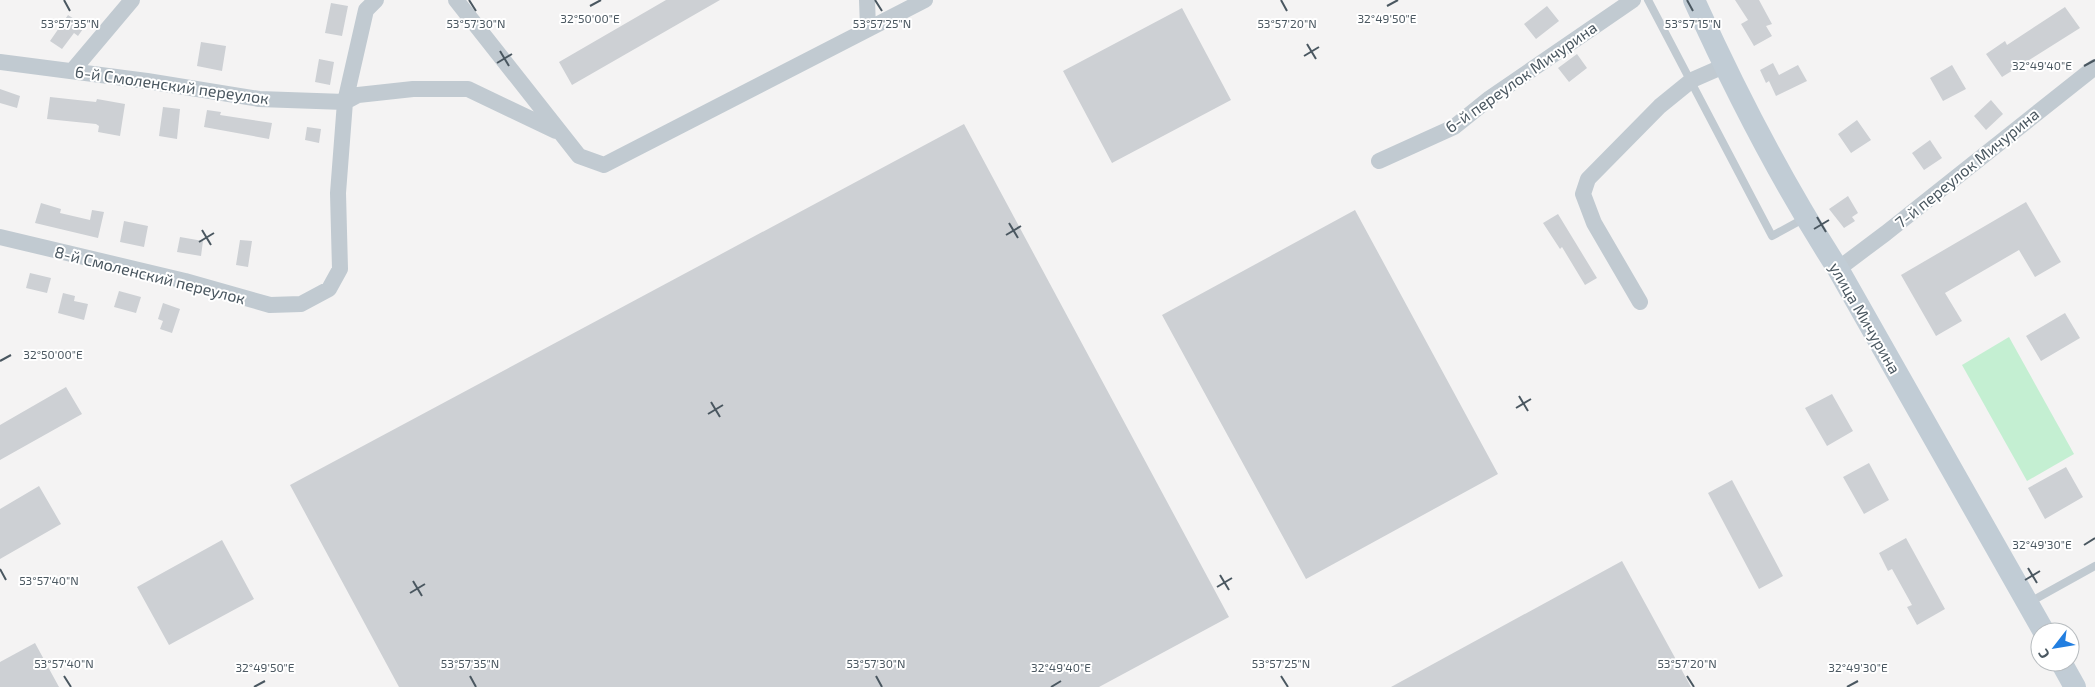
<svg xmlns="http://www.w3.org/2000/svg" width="2095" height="687" font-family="'Exo 2',sans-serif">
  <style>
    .pitch { fill: #c4efd2 }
    .building { fill: #cdd0d4 }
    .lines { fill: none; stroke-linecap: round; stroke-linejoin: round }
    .service { stroke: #c1cad1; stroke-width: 8 }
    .minor { stroke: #c1cad1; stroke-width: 16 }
    .secondary { stroke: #c1ccd5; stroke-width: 22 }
    .ticks { fill: none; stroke: #4a5760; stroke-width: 2 }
    .labels { text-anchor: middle; stroke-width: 4; stroke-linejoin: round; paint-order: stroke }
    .street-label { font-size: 16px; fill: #4a5760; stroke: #fff }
    .ticks-label { font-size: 12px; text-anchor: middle; fill: #4a5760; stroke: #fff; stroke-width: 4; stroke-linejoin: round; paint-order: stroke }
  </style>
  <rect width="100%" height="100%" fill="#f4f3f3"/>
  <!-- pitch -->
  <path class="pitch" d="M2009,337l65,117 -47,27 -65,-116z"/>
  <!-- building -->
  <path class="building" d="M666,0h54l-148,85 -13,-23z
    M1735,0h24l13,24 -6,2 6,10 -18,10 -13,-22 7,-4z
    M331,3l17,3 -6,30 -17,-3z
    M1547,6l12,15 -23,18 -12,-15z
    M2065,7l15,21 -78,49 -16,-23 19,-13 2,4z
    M1182,8l49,92 -119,63 -49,-92z
    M68,15l17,11 -7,10 -4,-3 -12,16 -12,-8z
    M201,42l25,4 -4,25 -25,-5z
    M1577,54l10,14 -18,14 -11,-14z
    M319,59l15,3 -4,23 -15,-3z
    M1773,63l6,12 19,-10 9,16 -31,15 -7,-15 -3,2 -6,-13z
    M1952,65l14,24 -23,12 -13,-23z
    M0,89l20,7 -3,12 -17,-5z
    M50,97l46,5 1,-3 28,5 -5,32 -22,-4 1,-6 -3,-2 -49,-5z
    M1991,100l12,14 -17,16 -12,-14z
    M163,107l17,2 -3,30 -18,-3z
    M207,110l14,2 -1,3 52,8 -3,16 -65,-12z
    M1857,120l14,20 -20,13 -13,-19z
    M964,124l265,493 -130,70h-700l-109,-202z
    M307,127l14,2 -2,14 -14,-3z
    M1930,140l12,18 -18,12 -12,-17z
    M1848,196l10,17 -6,4 3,4 -11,7 -15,-19z
    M2026,202l35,60 -26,15 -16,-27 -74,43 17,28 -26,15 -35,-61z
    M41,203l20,6 -1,4 30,7 2,-10 12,2 -6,26 -63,-15z
    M1355,210l143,264 -192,105 -144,-264z
    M1558,214l39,64 -12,7 -23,-38 -2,2 -17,-26z
    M124,221l24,5 -4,21 -24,-5z
    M180,237l23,4 -2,15 -24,-4z
    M240,240l12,1 -4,26 -12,-2z
    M30,273l21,5 -4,15 -21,-5z
    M119,291l22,6 -5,16 -22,-6z
    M63,293l12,3 -1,5 14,3 -4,16 -26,-7z
    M163,303l17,6 -8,24 -12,-4 3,-8 -5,-2z
    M2065,313l15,25 -39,23 -15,-25z
    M66,387l16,27 -82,46v-35z
    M1832,394l21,37 -26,15 -22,-38z
    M1869,463l20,37 -25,14 -21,-37z
    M2066,467l17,30 -38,22 -17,-31z
    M1732,480l51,96 -24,13 -51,-96z
    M39,486l22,38 -61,35v-50z
    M1906,538l39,71 -28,16 -10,-18 5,-2 -20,-36 -4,2 -9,-18z
    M222,540l32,59 -85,46 -32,-58z
    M1622,561l69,126h-300z
    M35,643l24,44h-59v-25z"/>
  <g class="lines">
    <!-- service -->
    <path class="service" d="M1648,0l124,236 33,-18
      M2030,602l65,-36"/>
    <!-- minor -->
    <path class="minor" d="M456,0l123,156 25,9 321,-165
      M867,0l1,28
      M0,62l147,19 112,18 86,3 13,-7 55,-6h55l88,42
      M73,70l59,-70
      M1379,161l75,-34 36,-29 143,-98
      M0,237l185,44 85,24 31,-1 28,-15 11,-20 -2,-76 7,-91 21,-92 10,-10
      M1838,269l48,-36 209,-166
      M1640,302l-46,-79 -11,-29 5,-15 72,-73 32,-26 32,-14"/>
    <!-- secondary -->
    <path class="secondary" d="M1694,0c42,93 89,184 144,269l206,363
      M2061,662l14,25"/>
  </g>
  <!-- ticks -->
  <path class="ticks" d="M64,0l6,11M469,0l7,11M875,0l7,11M1281,0l6,11M1687,0l6,11M590,6l11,-6M1387,6l11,-6M1307,44l9,15M500,51l9,15M1304,56l15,-9M497,63l15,-9M2084,66l11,-6M1817,217l9,15M1009,223l9,15M1814,229l15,-9M202,230l9,15M1006,235l15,-9M199,242l15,-9M0,361l11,-6M1519,396l9,15M711,402l9,15M1516,408l15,-9M708,414l15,-9M2084,545l11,-7M2028,568l9,15M0,569l6,11M1220,575l9,15M2025,580l15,-9M413,581l9,15M1217,587l15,-9M410,593l15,-9M64,676l7,11M470,676l6,11M876,676l6,11M1281,676l7,11M1687,676l7,11M254,687l11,-6M1051,687l10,-6M1847,687l11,-6"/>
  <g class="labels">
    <!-- street labels -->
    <g class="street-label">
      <text transform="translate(1521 77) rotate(-35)" y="6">6-й переулок Мичурина</text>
      <text transform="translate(172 85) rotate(8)" y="6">6-й Смоленский переулок</text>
      <text transform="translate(1967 168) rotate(-39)" y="6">7-й переулок Мичурина</text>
      <text transform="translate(150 275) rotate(14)" y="6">8-й Смоленский переулок</text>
      <text transform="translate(1865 318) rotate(60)" y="6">улица Мичурина</text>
    </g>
  </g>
  <g class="ticks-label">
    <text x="590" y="23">32°50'00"E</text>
    <text x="1387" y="23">32°49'50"E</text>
    <text x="70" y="28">53°57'35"N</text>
    <text x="476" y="28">53°57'30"N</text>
    <text x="882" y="28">53°57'25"N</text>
    <text x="1287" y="28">53°57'20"N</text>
    <text x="1693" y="28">53°57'15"N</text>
    <text x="2042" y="70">32°49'40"E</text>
    <text x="53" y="359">32°50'00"E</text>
    <text x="2042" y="549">32°49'30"E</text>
    <text x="49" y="585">53°57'40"N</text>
    <text x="64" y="668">53°57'40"N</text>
    <text x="470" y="668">53°57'35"N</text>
    <text x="876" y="668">53°57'30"N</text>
    <text x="1281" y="668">53°57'25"N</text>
    <text x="1687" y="668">53°57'20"N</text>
    <text x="265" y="672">32°49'50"E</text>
    <text x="1061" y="672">32°49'40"E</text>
    <text x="1858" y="672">32°49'30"E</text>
  </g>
  <!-- north arrow -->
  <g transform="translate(2055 647) rotate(239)"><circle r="24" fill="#ffffff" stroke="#b7bcbf"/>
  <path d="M0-4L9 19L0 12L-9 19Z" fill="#217ee0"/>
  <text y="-8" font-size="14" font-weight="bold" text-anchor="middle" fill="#4a5760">С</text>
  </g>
</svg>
